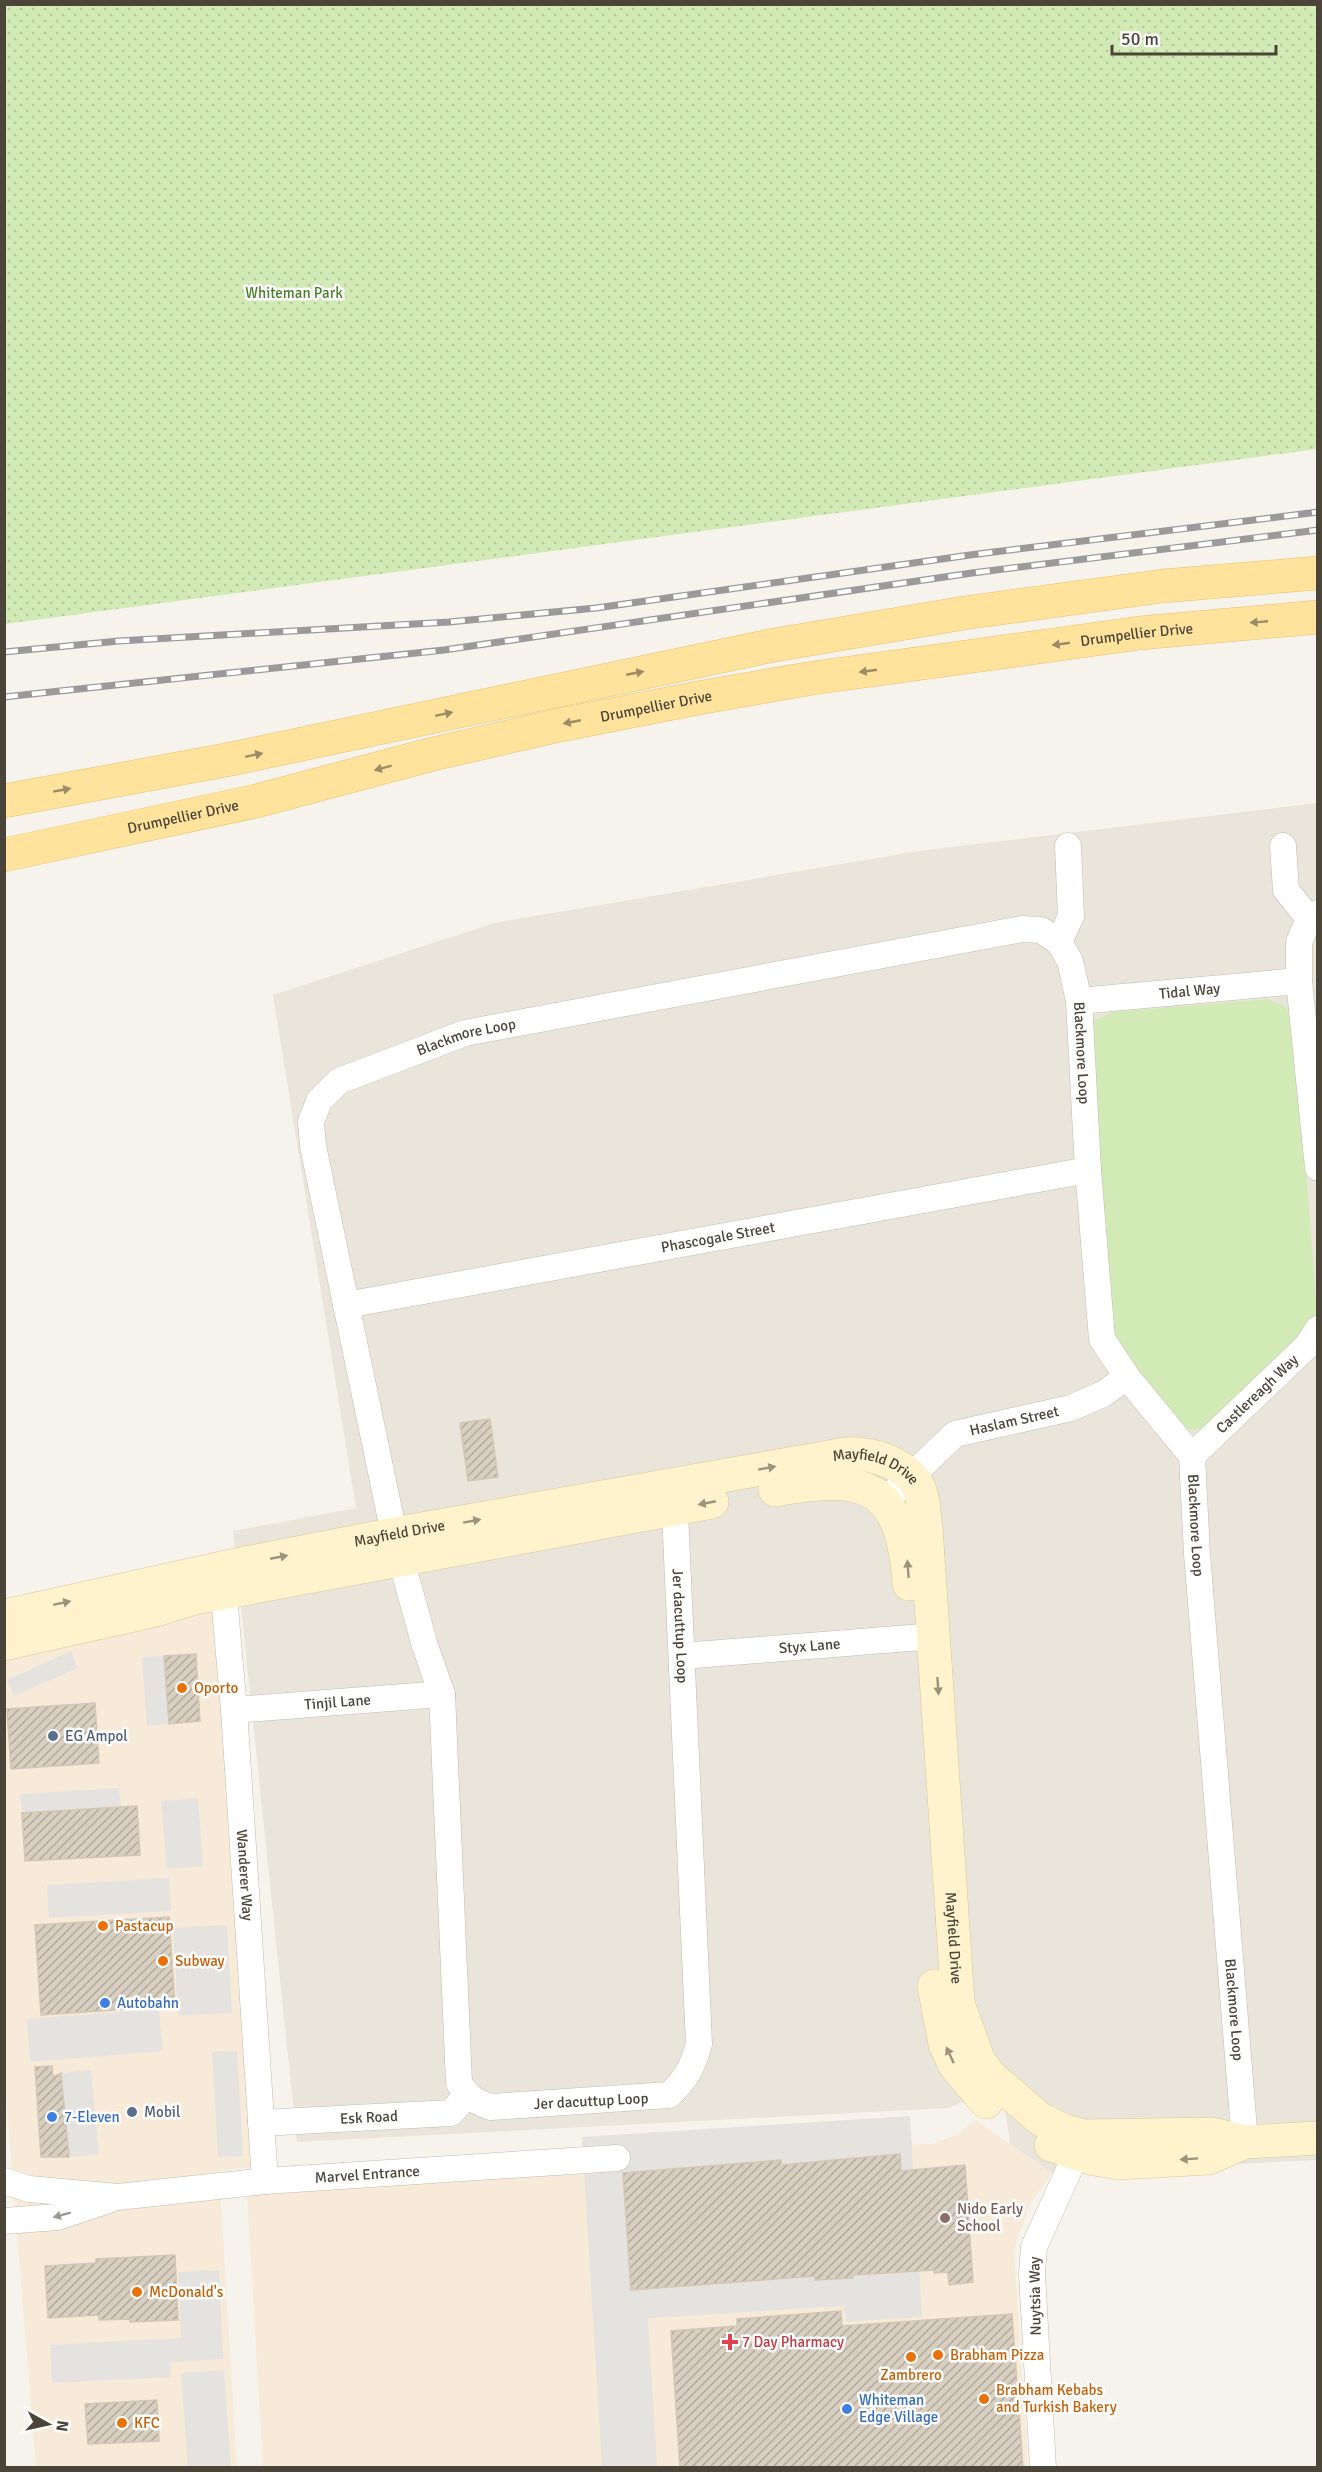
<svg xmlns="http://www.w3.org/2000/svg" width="1322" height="2472" font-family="Signika,sans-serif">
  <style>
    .residential { fill: #eae5da }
    .commercial { fill: #f7ead8 }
    .grass { fill: url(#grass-dots) }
    .park { fill: #d2eab5 }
    .parking { fill: #e5e3e0 }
    .building { fill: url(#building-hatch); stroke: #d3c7b4; stroke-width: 1.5 }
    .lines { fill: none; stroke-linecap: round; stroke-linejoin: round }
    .street-casing { stroke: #c2bbae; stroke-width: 27 }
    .secondary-casing { stroke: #d6c79b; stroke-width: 34 }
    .primary-casing { stroke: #e6c16a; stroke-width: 34 }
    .street { stroke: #fff; stroke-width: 26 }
    .secondary { stroke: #fff3cd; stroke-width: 33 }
    .primary { stroke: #ffe39c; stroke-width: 33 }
    .rail-casing { stroke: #9a9a9a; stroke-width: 7 }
    .rail { stroke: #fff; stroke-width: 4.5; stroke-dasharray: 14; stroke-linecap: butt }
    .oneway { fill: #9c8c66 }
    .oneway2 { fill: #9c937c }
    .oneway3 { fill: #9c9892 }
    .food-dot { fill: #e8710a; stroke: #fff; stroke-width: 2 }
    .service-dot { fill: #5c6f8a; stroke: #fff; stroke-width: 2 }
    .shop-dot { fill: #3f7fe0; stroke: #fff; stroke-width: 2 }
    .education-dot { fill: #8d6e63; stroke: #fff; stroke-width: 2 }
    .health-dot { fill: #e0444e; stroke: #fff; stroke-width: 2 }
    .labels { text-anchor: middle; stroke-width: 5; stroke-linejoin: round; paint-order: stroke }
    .park-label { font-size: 15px; fill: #4a7f2a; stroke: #fff }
    .street-label { font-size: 15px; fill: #4b4439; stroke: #fff }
    .food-label { font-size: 15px; fill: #c56008; stroke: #fff; text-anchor: start }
    .service-label { font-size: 15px; fill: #4e5e75; stroke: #fff; text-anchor: start }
    .shop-label { font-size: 15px; fill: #366cbe; stroke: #fff; text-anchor: start }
    .education-label { font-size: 15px; fill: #785e54; stroke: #fff; text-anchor: start }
    .health-label { font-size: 15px; fill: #be3a42; stroke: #fff; text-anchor: start }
  </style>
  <defs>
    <pattern id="grass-dots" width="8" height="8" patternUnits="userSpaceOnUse" patternTransform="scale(1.5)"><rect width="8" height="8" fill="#d2eab5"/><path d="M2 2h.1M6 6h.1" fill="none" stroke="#b6ca9c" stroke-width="1.8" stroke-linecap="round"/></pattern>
    <pattern id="building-hatch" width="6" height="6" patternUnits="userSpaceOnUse" patternTransform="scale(1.5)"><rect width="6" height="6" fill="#d8cfc1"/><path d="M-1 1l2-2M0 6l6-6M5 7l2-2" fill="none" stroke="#b1aa9e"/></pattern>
  </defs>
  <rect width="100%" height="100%" fill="#f6f3ec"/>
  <!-- residential -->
  <path class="residential" d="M1317,803v1357l-265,13 -42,-29 -8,-57 -54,21 -651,34 -64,-611 123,-23 -83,-513 221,-72 424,-72z"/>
  <!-- commercial -->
  <path class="commercial" d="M214,1603l37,564 -32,4 18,296h-201l-32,-395v-415z
    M975,2120l77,53 -22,31 -16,46 14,217h-765l-16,-274 331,-42 353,-7 28,-10z"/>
  <!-- grass -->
  <path class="grass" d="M4,5h1313v444l-1312,175z"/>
  <!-- park -->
  <path class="park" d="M1268,999l18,8 9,21 22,285 -23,40 -83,74 -19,3 -18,-4 -60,-73 -29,-316 9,-16 19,-9z"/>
  <!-- parking -->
  <path class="parking" d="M71,1651l7,17 -64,28 -7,-16z
    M164,1656l5,68 -22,2 -5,-69z
    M119,1788l2,18 -99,7 -2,-19z
    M198,1798l5,68 -36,3 -6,-68z
    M169,1878l2,33 -122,7 -2,-33z
    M227,1925l5,88 -54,3 -5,-88z
    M159,2009l4,42 -133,11 -3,-43z
    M237,2051l6,105 -25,1 -6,-105z
    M91,2070l8,84 -30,3 -8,-84z
    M910,2116l12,201 -76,5 -2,-16 -196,12 9,149h-55l-20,-330z
    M219,2270l4,89 -53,3v15l-118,6 -2,-38 131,-7 -3,-66z
    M224,2370l7,97h-43l-7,-94z"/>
  <!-- building -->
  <path class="building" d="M490,1419l8,58 -30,4 -8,-58z
    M196,1654l4,67 -31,3 -5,-68z
    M95,1703l4,60 -88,6 -4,-60z
    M137,1806l3,49 -115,6 -3,-48z
    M169,1917l6,89 -134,9 -6,-90z
    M52,2066l1,11 8,-4 8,84h-28l-6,-90z
    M900,2154l1,17 64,-6 8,117 -24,3 -1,-13 -14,1v-3l-81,5v3l-38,2v-4l-184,14 -8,-117 158,-13v5z
    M175,2255l3,65 -48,2v-3l-31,1v-5l-51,3 -3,-52 51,-3v-4z
    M841,2311l1,15 170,-12 11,154h-343l-9,-137 66,-5v-7z
    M157,2400l2,41 -71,3 -3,-40z"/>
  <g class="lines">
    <defs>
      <g id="street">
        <path d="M1283,846l3,44 23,29"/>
        <path d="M1318,913l-9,6 -10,23v39l19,187"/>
        <path d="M1059,942l12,-26 -3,-70"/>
        <path id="s1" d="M1079,1001l220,-20"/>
        <path id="s2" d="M346,1305l742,-135"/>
        <path id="s3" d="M1192,1456l115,-110 11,-17"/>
        <path id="s4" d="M674,1491l25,553c-6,22 -13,36 -30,51l-178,12c-16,-5 -23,-10 -32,-24l-17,-389 -17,-48 -31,-112 -81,-388 -2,-24 8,-21 20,-20 126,-48 557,-104 19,1 18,12 11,19 9,40 9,169 14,169 25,38 65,79 5,98 48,588"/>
        <path id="s5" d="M884,1502l71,-68 116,-26 32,-14 24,-17"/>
        <path id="s6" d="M222,1574l12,136 31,471"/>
        <path id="s7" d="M682,1656l253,-20"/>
        <path id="s8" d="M234,1710l208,-16"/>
        <path id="s9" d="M261,2123l190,-10 16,-18"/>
        <path id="s10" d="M4,2181l25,8 89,8 147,-16 352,-23"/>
        <path d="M4,2221l54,-4 51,-17"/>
        <path d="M1043,2468l-11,-194 2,-27 50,-110"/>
      </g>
      <g id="secondary">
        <path d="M775,1490c91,-17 127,-6 134,94"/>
        <path id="s11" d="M4,1616l217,-48 173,-34 452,-80c25,-2 59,9 72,32 6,11 6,29 8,42l32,475 21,58 11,15 50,43 23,11 21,6 128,-2 33,8 73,-4"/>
        <path d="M4,1644l148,-33 43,-13 517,-96"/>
        <path d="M934,1986l11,58 9,20 32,38"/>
        <path d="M1051,2145l43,14 25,4 90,-5 36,-16"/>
      </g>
      <g id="primary">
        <path d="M4,801l227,-42 538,-113 195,-33 199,-27 155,-13"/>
        <path id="s12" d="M4,855l252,-54 177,-47 127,-29 138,-27 115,-20 327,-45 178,-16"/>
      </g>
    </defs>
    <!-- street casing -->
    <use href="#street" class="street-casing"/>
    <!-- secondary casing -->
    <use href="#secondary" class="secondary-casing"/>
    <!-- primary casing -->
    <use href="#primary" class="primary-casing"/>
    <!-- street -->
    <use href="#street" class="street"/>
    <!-- secondary -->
    <use href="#secondary" class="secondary"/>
    <!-- primary -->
    <use href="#primary" class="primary"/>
    <defs>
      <path id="rail" d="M4,652l115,-11 330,-19 147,-14 374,-53 348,-43
        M4,697l440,-47 528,-77 346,-43"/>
    </defs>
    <!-- rail casing -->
    <use href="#rail" class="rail-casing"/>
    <!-- rail -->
    <use href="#rail" class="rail"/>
  </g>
  <!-- one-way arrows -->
  <defs><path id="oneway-solid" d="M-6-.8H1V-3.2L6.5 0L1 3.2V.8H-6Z" transform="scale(1.5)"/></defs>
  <g class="oneway">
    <use href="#oneway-solid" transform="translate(1259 622) rotate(175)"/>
    <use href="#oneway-solid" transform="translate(1061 644) rotate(172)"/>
    <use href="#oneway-solid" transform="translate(868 671) rotate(172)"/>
    <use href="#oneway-solid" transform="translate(635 673) rotate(-11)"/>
    <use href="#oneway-solid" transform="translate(444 714) rotate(-12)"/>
    <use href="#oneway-solid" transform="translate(572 722) rotate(169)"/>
    <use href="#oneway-solid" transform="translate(254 755) rotate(-12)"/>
    <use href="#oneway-solid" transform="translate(383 768) rotate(165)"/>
    <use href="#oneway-solid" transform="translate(62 790) rotate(-10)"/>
  </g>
  <g class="oneway2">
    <use href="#oneway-solid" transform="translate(767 1468) rotate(-10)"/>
    <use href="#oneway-solid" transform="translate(707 1503) rotate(169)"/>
    <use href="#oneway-solid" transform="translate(472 1521) rotate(-10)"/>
    <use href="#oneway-solid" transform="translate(279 1557) rotate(-11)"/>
    <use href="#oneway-solid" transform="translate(908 1569) rotate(-94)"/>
    <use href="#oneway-solid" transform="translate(62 1603) rotate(-12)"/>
    <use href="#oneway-solid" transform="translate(938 1686) rotate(86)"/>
    <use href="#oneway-solid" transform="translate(950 2055) rotate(-115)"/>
    <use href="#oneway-solid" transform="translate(1189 2159) rotate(176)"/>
  </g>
  <use class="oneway3" href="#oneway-solid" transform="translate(62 2215) rotate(165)"/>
  <!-- markers -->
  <g class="food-dot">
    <circle cx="182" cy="1688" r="6"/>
    <circle cx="103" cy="1926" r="6"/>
    <circle cx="163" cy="1961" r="6"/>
    <circle cx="137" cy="2292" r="6"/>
    <circle cx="938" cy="2355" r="6"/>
    <circle cx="911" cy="2357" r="6"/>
    <circle cx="984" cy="2399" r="6"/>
    <circle cx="122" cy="2423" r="6"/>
  </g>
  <g class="service-dot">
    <circle cx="53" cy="1736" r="6"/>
    <circle cx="132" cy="2112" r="6"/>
  </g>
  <g class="shop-dot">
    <circle cx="105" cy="2003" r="6"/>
    <circle cx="52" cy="2117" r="6"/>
    <circle cx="847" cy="2409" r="6"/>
  </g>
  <circle class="education-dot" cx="945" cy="2218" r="6"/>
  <path class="health-dot" d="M727 2333h6v6h6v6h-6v6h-6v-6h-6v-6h6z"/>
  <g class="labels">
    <!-- park labels -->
    <g class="park-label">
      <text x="294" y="298">Whiteman Park</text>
    </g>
    <!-- street labels -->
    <g class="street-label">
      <text dy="5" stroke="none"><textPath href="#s12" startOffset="1155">Drumpellier Drive</textPath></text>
      <text dy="5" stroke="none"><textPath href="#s12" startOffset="669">Drumpellier Drive</textPath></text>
      <text dy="5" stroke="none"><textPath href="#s12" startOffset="183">Drumpellier Drive</textPath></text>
      <text dy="5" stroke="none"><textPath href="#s1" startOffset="111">Tidal Way</textPath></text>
      <text dy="5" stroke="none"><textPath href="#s4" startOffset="1996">Blackmore Loop</textPath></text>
      <text dy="5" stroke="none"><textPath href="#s4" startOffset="2718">Blackmore Loop</textPath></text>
      <text dy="5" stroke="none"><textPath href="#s2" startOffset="378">Phascogale Street</textPath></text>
      <text dy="5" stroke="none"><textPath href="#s3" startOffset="90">Castlereagh Way</textPath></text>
      <text dy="5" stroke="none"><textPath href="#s5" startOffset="159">Haslam Street</textPath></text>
      <text dy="5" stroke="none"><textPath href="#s11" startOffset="890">Mayfield Drive</textPath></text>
      <text dy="5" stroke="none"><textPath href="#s4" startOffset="3222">Blackmore Loop</textPath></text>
      <text dy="5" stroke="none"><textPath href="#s11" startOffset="404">Mayfield Drive</textPath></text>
      <text dy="5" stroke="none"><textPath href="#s4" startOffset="135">Jer dacuttup Loop</textPath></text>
      <text dy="5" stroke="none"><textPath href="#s7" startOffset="128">Styx Lane</textPath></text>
      <text dy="5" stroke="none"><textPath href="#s8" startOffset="104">Tinjil Lane</textPath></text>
      <text dy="5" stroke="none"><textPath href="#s6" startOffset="302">Wanderer Way</textPath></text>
      <text dy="5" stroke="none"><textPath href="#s11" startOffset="1394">Mayfield Drive</textPath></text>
      <text dy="5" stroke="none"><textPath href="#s4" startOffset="3708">Blackmore Loop</textPath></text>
      <text transform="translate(591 2101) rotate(-3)" y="5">Jer dacuttup Loop</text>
      <text dy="5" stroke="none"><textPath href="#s9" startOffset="108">Esk Road</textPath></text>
      <text dy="5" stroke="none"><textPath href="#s10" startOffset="366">Marvel Entrance</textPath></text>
      <text transform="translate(1035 2296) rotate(-91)" y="5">Nuytsia Way</text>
    </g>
    <!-- food labels -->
    <g class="food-label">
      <text x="194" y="1693">Oporto</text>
      <text x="115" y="1931">Pastacup</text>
      <text x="175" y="1966">Subway</text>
      <text x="149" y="2297">McDonald's</text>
      <text x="950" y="2360">Brabham Pizza</text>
      <text x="911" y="2380" text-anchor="middle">Zambrero</text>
      <text x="996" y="2395">Brabham Kebabs<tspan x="996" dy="17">and Turkish Bakery</tspan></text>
      <text x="134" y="2428">KFC</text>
    </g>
    <!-- service labels -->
    <g class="service-label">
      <text x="65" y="1741">EG Ampol</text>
      <text x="144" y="2117">Mobil</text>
    </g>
    <!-- shop labels -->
    <g class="shop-label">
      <text x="117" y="2008">Autobahn</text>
      <text x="64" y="2122">7-Eleven</text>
      <text x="859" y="2405">Whiteman<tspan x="859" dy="17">Edge Village</tspan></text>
    </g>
    <!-- education labels -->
    <g class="education-label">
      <text x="957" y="2214">Nido Early<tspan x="957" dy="17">School</tspan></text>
    </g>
    <!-- health labels -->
    <g class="health-label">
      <text x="742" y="2347">7 Day Pharmacy</text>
    </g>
  </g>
  <!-- border -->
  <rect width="1322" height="2472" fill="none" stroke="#4b4439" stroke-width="12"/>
  <!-- north arrow -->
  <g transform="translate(48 2424) rotate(98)" stroke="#ffffff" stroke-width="4.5" paint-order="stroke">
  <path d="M0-4.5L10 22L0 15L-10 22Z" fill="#4b4439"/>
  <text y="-9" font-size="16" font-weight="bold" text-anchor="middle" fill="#4b4439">N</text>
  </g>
  <!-- scale -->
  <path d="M1112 45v9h164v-9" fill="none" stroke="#4b4439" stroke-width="3"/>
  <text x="1121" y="45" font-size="18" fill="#4b4439" stroke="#ffffff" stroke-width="4.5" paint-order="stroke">50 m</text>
</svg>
